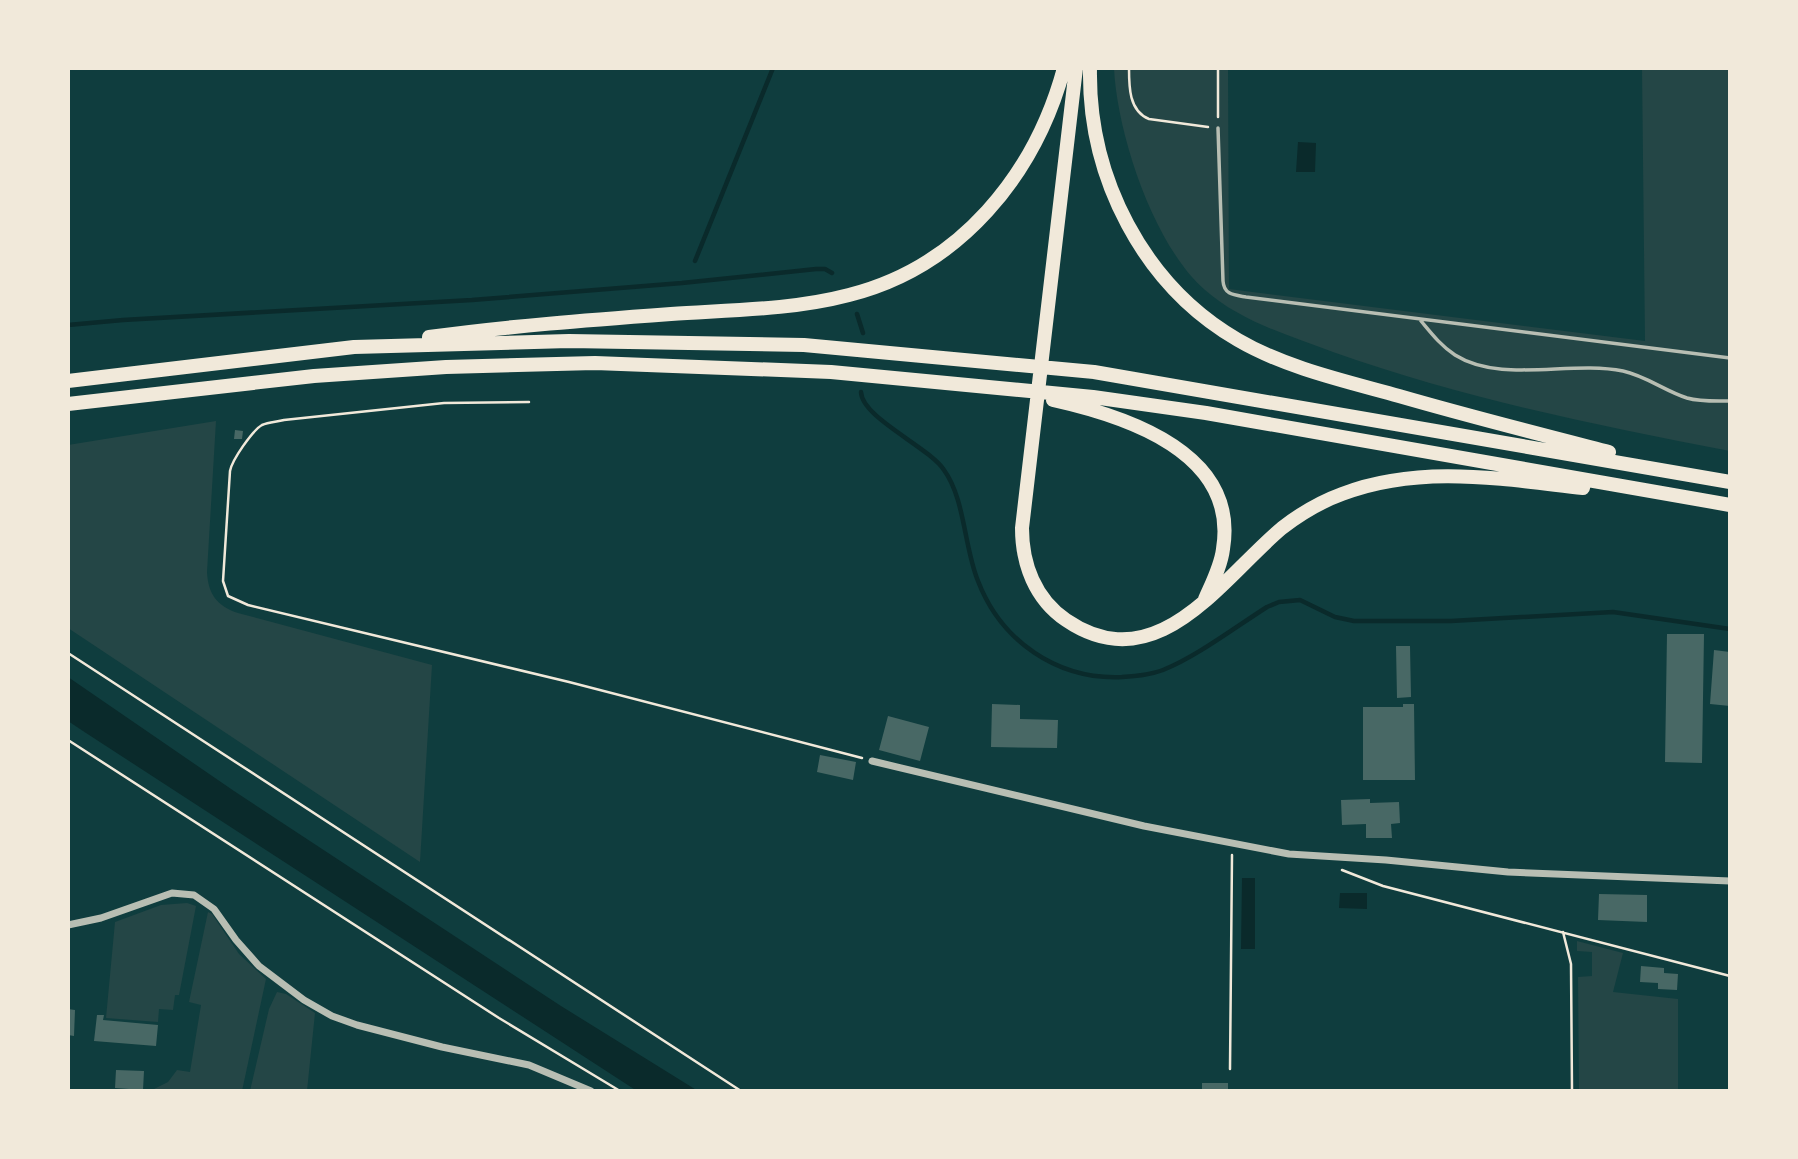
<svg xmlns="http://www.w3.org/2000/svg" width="1798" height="1159" font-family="'PT Sans',sans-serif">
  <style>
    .green { fill: #244646 }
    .water { fill: #0a2a2b }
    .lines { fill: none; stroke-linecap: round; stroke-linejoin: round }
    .stream { stroke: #0a2a2b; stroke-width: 4.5 }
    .building { fill: #486865 }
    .path { stroke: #f1e9da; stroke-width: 2.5 }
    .service { stroke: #b8beb3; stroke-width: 3.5 }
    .minor { stroke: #b8beb3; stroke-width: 7 }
    .motorway { stroke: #f1e9da; stroke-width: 14 }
  </style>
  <rect width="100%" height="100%" fill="#0f3d3e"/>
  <!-- green -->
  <path class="green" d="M1114,68h114l1,221 416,52 -3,-273h88v383c-134,-26 -268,-53 -397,-99 -43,-16 -93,-31 -128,-62 -51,-44 -88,-156 -91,-222z
    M216,421l-9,151c1,22 10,34 31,41l194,52 -12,197 -352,-234v-183z
    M187,903l9,3 -17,89h-4l-2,15 -14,-1 -1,13 -52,-4 9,-96 46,-17z
    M208,912l4,2 27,40 27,25 -24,112h-92l18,-9 9,-12 13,2 11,-67 -12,-3z
    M1577,941l46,12 -10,39 65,7v92h-99l-1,-114 14,-1v-24l-15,-1z
    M277,992l9,2 29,19 -8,78h-57l19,-82z"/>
  <!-- water -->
  <path class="water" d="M1298,142l18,1 -1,29h-19z
    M68,677l166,114 327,215 137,85h-61l-551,-358 -18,-12z
    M1242,878h13v71h-14z
    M1340,893h27v16l-28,-1z"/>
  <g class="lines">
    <!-- stream -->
    <path class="stream" d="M695,261l78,-193
      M857,314l6,19
      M68,325l55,-5 349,-20 210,-17 134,-14h9l7,4
      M861,392c1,26 68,55 83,78 21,29 20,77 34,111 23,60 79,99 144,96 14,-1 28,-2 41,-7 33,-13 74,-44 104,-63l12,-5 21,-2 35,17 19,4h97l162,-9 117,17"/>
  </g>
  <!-- building -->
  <path class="building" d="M235,430l8,1 -1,8h-8z
    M1667,634h37l-2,129 -37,-1z
    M1396,646h14l1,51 -14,1z
    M1714,650l16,2v54l-20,-2z
    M992,704l28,1v14l38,1 -1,28 -66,-1z
    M1403,704h11l1,76h-52v-73h40z
    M888,716l41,11 -9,34 -41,-11z
    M820,755l36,7 -3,18 -36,-8z
    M1370,799v4l29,-1 1,21 -9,1 1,14h-26v-14l-24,1 -1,-25z
    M1599,894l48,1v27l-49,-2z
    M1641,966l23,2v5l14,1 -1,16 -19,-1v-6l-18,-1z
    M68,1009l7,1 -1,26 -6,-1z
    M97,1015h7l-1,5 55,5 -2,21 -62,-5z
    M116,1070l28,1 -1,19 -28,-2z
    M1202,1083h26v8h-26z"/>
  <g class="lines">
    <!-- path -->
    <path class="path" d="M1129,68c0,19 0,43 20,51l59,8
      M1218,68v49
      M529,402l-85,1 -160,17c-7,2 -15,2 -22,5 -10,6 -30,35 -32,46l-7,110 5,15 20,9 321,77 293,76
      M68,653l673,438
      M68,740l431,278 121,73
      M1342,870l41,16 347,90
      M1563,932l8,32 1,127
      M1230,1069l2,-214"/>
    <!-- service -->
    <path class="service" d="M1218,128l5,153c1,14 11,14 23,16l484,61
      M1421,321c10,12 20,25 34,34 46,29 116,5 168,16 23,5 42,20 64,27 14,4 29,3 43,3"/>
    <!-- minor -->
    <path class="minor" d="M872,761l272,65 145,28 97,6 122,12 222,9
      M68,925l33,-7 71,-25 22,2 20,14 22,31 23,26 45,34 28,16 25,9 85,22 87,18 62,26"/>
    <!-- motorway -->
    <path class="motorway" d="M1076,68l-54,460c0,36 13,71 44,92 91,62 155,-41 216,-92 18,-14 38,-26 60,-34 78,-30 160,-15 241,-6
      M1090,68c-2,109 53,217 148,272 48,28 107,41 161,56 69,20 140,38 210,56
      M429,337c80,-11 161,-17 242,-23 59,-4 121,-4 178,-19 111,-28 186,-120 215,-227
      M68,381l286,-34 215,-6 235,4 290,27 636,110
      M1053,400c72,16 186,52 170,149 -2,17 -11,34 -18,50
      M68,404l246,-28 132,-9 149,-4 236,9 262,25 113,16 524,92"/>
  </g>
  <!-- border -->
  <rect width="1798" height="1159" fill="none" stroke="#f1e9da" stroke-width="140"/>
</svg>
